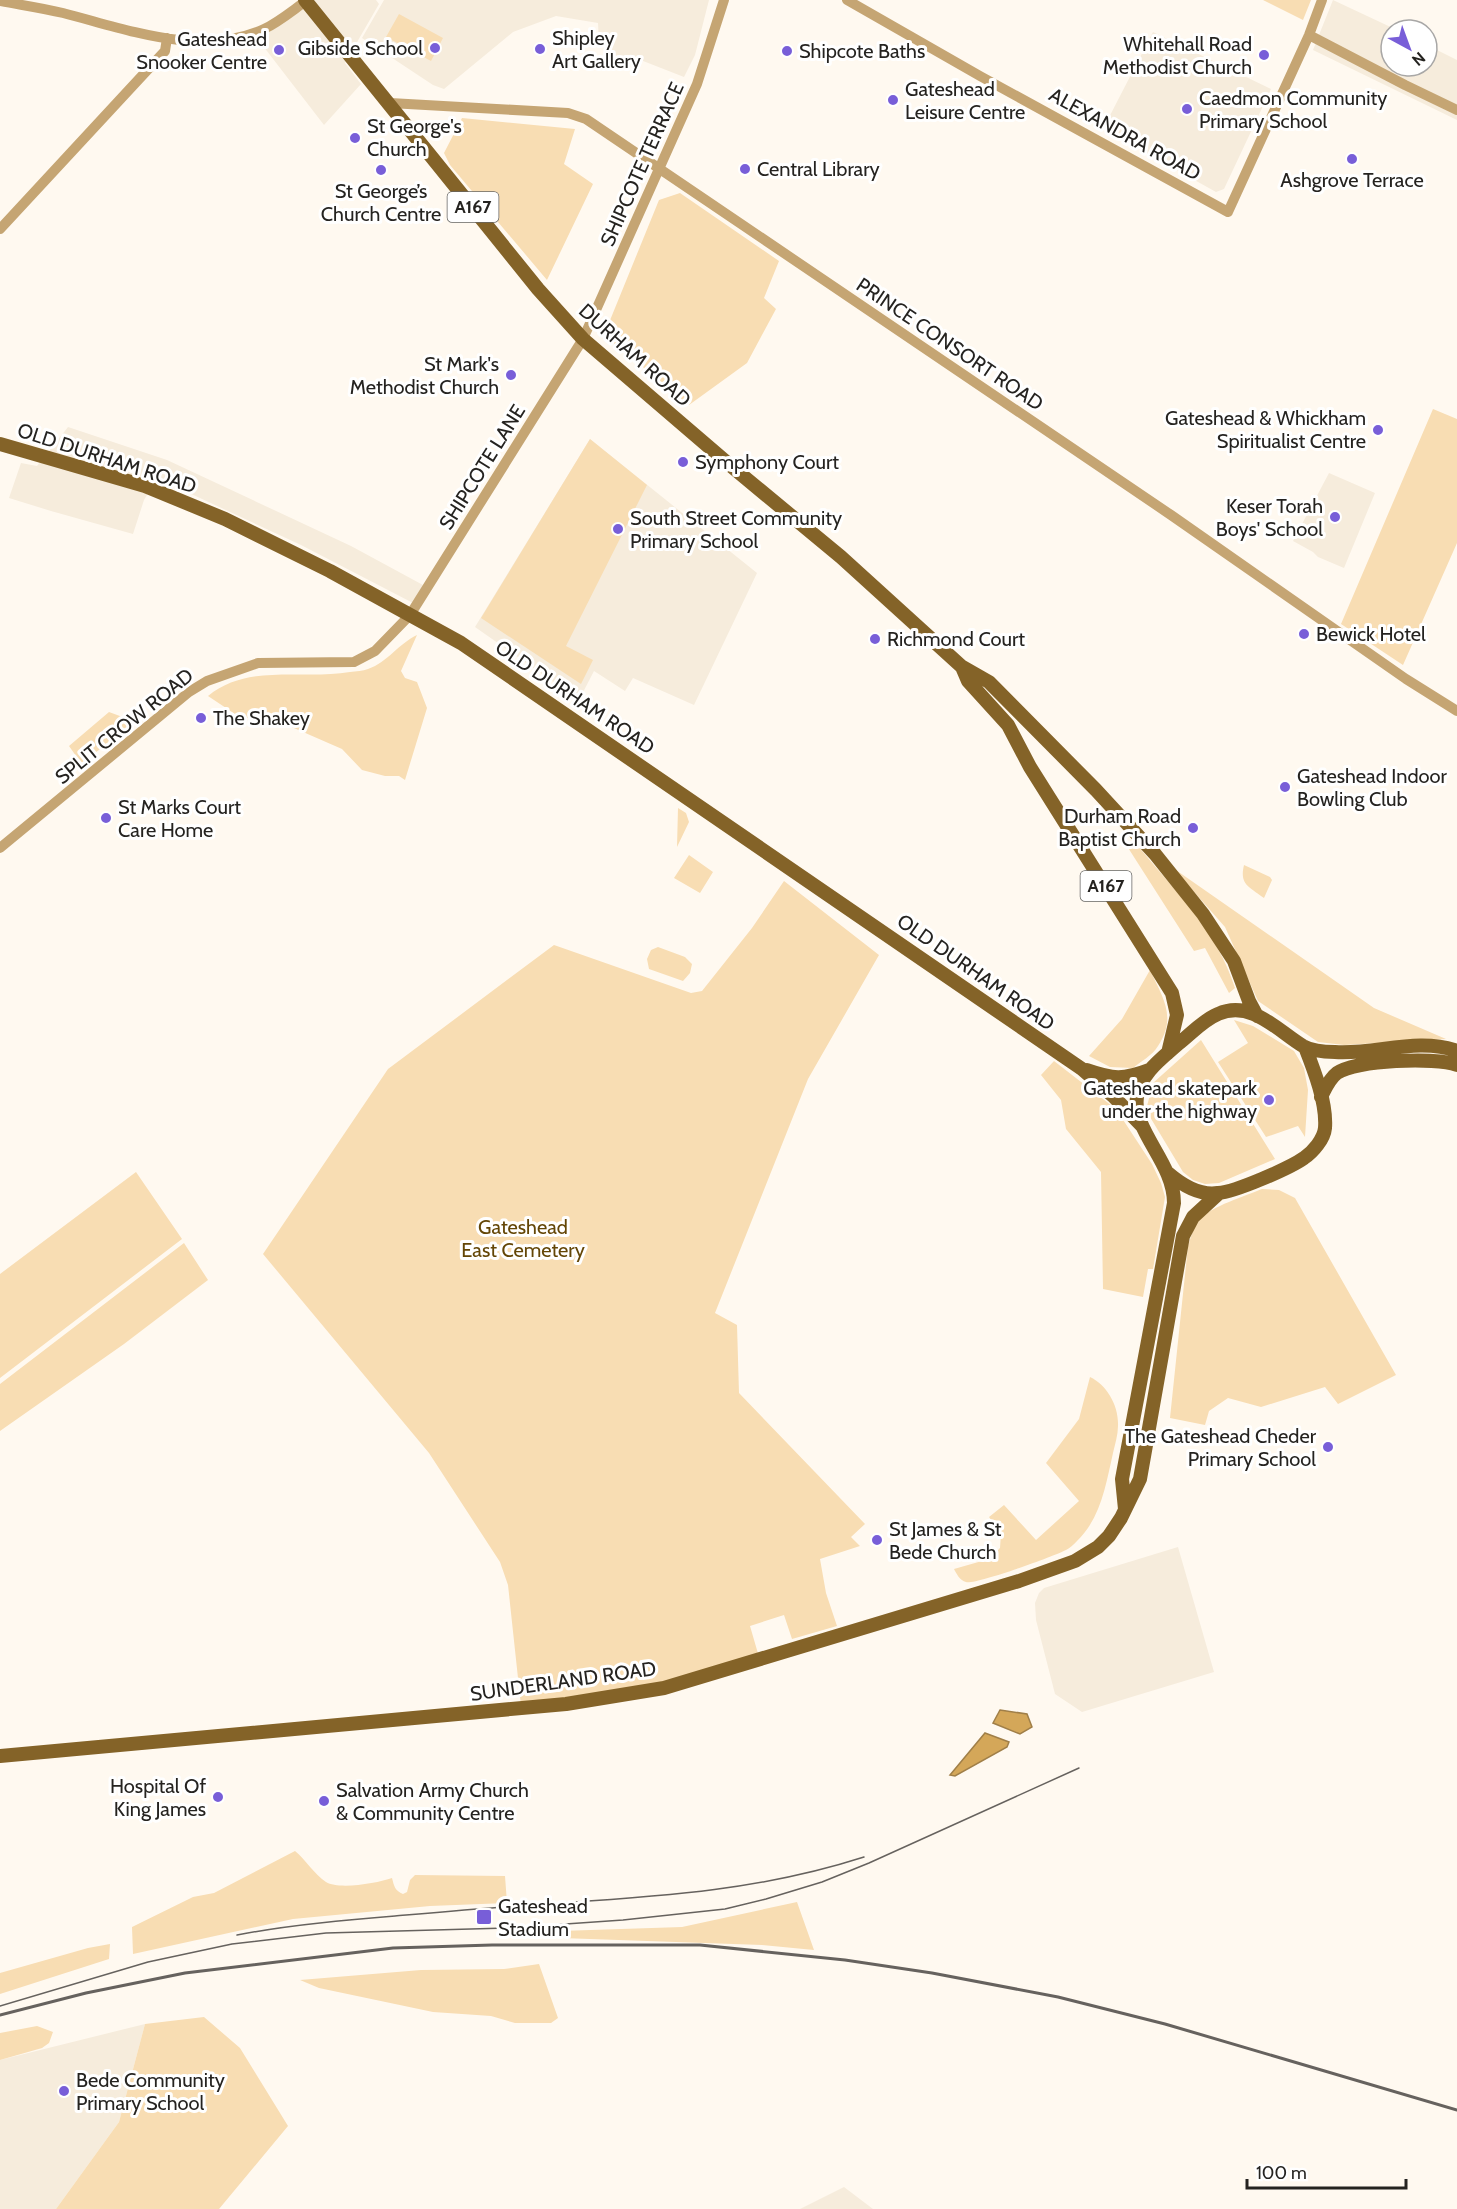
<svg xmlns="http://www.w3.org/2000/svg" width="1457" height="2209" font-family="Cabin,sans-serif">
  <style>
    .built { fill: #f6ecdc }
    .green { fill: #f8ddb3 }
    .water { fill: #d4a759; stroke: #a07f48; stroke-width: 1.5 }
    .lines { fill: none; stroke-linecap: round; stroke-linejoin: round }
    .minor { stroke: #c5a573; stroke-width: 10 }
    .major { stroke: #846328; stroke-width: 14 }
    .tram { stroke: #66625e; stroke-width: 1.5 }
    .rail { stroke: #66625e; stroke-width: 3 }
    .poi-dot { fill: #785ed8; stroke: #fff; stroke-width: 2 }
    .labels { text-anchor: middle; stroke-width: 6; stroke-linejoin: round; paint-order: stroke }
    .shield { fill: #fff; stroke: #666563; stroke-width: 1.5 }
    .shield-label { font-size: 18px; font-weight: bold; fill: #252320 }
    .poi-label { font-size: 20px; fill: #252320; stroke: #fff; text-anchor: start }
    .street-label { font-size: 20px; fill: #252320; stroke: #fff }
    .park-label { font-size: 20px; fill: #644606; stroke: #fff }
  </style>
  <rect width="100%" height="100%" fill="#fff9f0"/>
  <!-- built -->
  <path class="built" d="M305,0h71l3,4 -34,59 16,21 -37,41 -71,-92z
    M384,0h325l-14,55 -11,22 -46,-18 -8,9 -31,-26 -1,-19 -42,-7 -43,16 -69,57 -11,-4 -71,-47z
    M1333,0l64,30h-6v36h36v-21l30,15v60l-144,-70z
    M1153,32l118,57 -47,100 -8,3 -113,-63z
    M68,427l99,33 184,86 72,39 -10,18 -112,-58 -144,-67 -13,22 -11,34 -82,-23 -42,-13 12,-35 16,3z
    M590,439l167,134 -63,132 -61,-27 -8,13 -31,-20 -15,29 -104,-73z
    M1329,473l46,20 -31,75 -26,-11 -5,-5 -20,-11z
    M1178,1547l36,125 -132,40 -27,-18 -19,-74 -1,-17 4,-10 5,-5z
    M145,2024l-26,98 -63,87h-56v-149z
    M844,2187l29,22h-73z"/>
  <!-- green -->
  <path class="green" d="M1263,0h48l-8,20z
    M399,14l44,24 -12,23 -45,-24z
    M462,118l113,11 -11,35 29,20 -46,96 -97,-115 -6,-12z
    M680,193l99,68 -15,37 12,11 -29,54 -58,42 -85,-70 55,-135z
    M1433,409l24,10v124l-54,122 -62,-41z
    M590,439l57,46 -81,161 27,14 -12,24 -100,-66z
    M417,635l-16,36 4,7 12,4 10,26 -22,72 -6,-4h-14l-23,-6 -20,-21 -55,-24 -49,-9 -30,-20c40,-33 95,-16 142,-24 6,-1 13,-1 18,-3 20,-7 30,-25 49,-34z
    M109,712l19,7 4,7 -51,37 -12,-17z
    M678,808l8,5 3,9 -12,25z
    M1125,843l13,3c36,44 80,86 97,142l-6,5 -24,-45 -11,3z
    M689,855l24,17 -13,21 -26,-15z
    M1244,865l26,12 2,3 -8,18c-14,-11 -25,-13 -20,-33z
    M1173,868l201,140 72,31 -102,6 -26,-3 -60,-41 -33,-74z
    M784,881l95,74 -71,124 -93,234 22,12 2,68 126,131 -14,13 9,9 -40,13 6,34 11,33 -45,13 -8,-24 -34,11 9,31 -96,29 -142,20 -13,-121 -8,-23 -71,-109 -166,-199 125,-185 166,-124 137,48 11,-2 50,-63z
    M658,947l27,10 7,7 -2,9 -7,8 -34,-12 -2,-10 4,-9z
    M1150,970c13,28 27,47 8,76 -5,9 -18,16 -25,22l-23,-1 -21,-11 33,-37z
    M1234,1020l19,6 41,25 10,17 4,22 -3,47 -7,-11 -32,11 -48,-75 30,-19z
    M1201,1040l74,119 -56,24 -14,1 -12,-4 -10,-8 -33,-55 -3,-11 6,-23z
    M1054,1061l62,48 36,55 9,19 4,14 -12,72h-5l-5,28 -40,-8 -2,-117 -35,-43 -5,-29 -20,-25z
    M136,1172l46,67 -182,139v-104z
    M1262,1189l17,1 16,8 101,177 -58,29 -13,-17 -64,20 -33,-9 -19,13 -4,14 -35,-7 18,-172c3,-9 5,-18 11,-26 12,-14 47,-24 63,-31z
    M184,1243l24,37 -84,64 -124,87v-47z
    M1090,1377c17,8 29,29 28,49 0,9 -3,18 -5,27 -7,31 -12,65 -36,88 -3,3 -7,7 -11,9 -11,6 -91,35 -100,32 -6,-1 -10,-9 -12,-13l35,-10 11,-11 1,-15 -12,-16 15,-12 32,35 43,-39 -33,-38 33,-44z
    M295,1851c11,9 19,23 31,31 13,8 52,1 66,-4 2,8 3,13 11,16l4,-2 3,-12 5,-5 90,1 2,27 -77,3 -137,13 -160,35 -1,-27 61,-30 21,-4z
    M797,1902l17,48 -52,-5 -201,-7 -1,-7 122,-4z
    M110,1944l-1,15 -109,35v-21l88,-25z
    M539,1964l19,54 -7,5h-36l-24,-7 -58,-4 -114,-24 -19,-8 121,-10 83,-1z
    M204,2017l36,31 48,78 -69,83h-163l63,-87 26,-98z
    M37,2026l16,6 -4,11 -7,5 -42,12v-27z"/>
  <!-- water -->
  <path class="water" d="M1000,1710l27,4 5,13 -12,7 -27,-11z
    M985,1733l24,9 -2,5 -52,29 -5,-1z"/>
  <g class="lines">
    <!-- minor -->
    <path class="minor" d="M847,0l133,76 248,136 81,-177 13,-35
      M0,1c21,4 42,7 63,12 63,16 137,45 201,16 15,-7 29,-19 42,-28
      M1309,35l96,50 52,25
      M390,103l178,10 18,6 585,396 235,164 51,32
      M0,229l165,-178 2,-13
      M0,848l189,-156 18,-11 51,-18 96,-1 21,-11 35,-36 173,-276 114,-255 27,-84"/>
    <!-- major -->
    <path class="major" d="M305,0l233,289 45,50 148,127 110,91 120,109 28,16 107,108 59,64 48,60 31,47 15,40 8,15
      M0,444l145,42 80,33 105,52 131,72 621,426 31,27 29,30
      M962,667l6,14 40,44 22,42 142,226 5,22 -9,38
      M1087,1070c26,9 36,10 62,0
      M1321,1097c4,-8 8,-18 16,-24 19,-13 98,-16 120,-8
      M1168,1173c14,12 31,23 50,20 17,-1 72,-25 86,-35 9,-6 20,-19 21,-30 2,-25 -11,-58 -20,-81
      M1125,1509l-3,-30 52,-276c0,-41 -42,-72 -37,-106 4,-24 24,-38 41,-53 13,-10 25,-24 40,-30 33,-15 60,17 85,32 9,5 21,6 32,6 40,3 82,-15 122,-1
      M0,1756l566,-52 98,-16 355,-107 56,-20 23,-14 11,-11 12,-18 19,-39 43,-243 10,-19 25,-23"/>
    <!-- tram -->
    <path class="tram" d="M237,1935c52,-10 105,-15 158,-19 46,-4 91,-8 136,-11 116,-8 221,-12 333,-48
      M0,2006l148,-44 84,-18 94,-11 181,-5 116,-8 102,-11 41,-10 56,-17 47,-19 210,-95"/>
    <!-- rail -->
    <path class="rail" d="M0,2015l86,-22 99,-20 208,-25 99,-3h208l145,15 87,13 126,24 107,27 292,86"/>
  </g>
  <!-- markers -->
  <g class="poi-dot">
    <circle cx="435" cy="48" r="6"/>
    <circle cx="540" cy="49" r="6"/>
    <circle cx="279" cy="50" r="6"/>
    <circle cx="787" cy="51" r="6"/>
    <circle cx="1264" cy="55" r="6"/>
    <circle cx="893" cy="100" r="6"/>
    <circle cx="1187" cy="109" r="6"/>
    <circle cx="355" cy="138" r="6"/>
    <circle cx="1352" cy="159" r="6"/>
    <circle cx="745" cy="169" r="6"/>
    <circle cx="381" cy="170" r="6"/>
    <circle cx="511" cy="375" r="6"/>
    <circle cx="1378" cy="430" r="6"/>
    <circle cx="683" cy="462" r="6"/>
    <circle cx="1335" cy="517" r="6"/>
    <circle cx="618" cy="529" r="6"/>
    <circle cx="1304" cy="634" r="6"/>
    <circle cx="875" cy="639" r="6"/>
    <circle cx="201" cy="718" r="6"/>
    <circle cx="1285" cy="787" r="6"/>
    <circle cx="106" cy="818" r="6"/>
    <circle cx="1193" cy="828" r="6"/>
    <circle cx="1269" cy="1100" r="6"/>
    <circle cx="1328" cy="1447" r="6"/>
    <circle cx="877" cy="1540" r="6"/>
    <circle cx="218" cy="1797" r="6"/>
    <circle cx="324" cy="1801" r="6"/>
    <rect x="476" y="1909" width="16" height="16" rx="3"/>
    <circle cx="64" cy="2091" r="6"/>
  </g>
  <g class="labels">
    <!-- shield labels -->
    <g class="shield">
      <rect x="447.5" y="192" width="51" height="30" rx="4.5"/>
      <rect x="1080.5" y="871" width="51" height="30" rx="4.5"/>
    </g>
    <g class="shield-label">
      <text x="473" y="213">A167</text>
      <text x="1106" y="892">A167</text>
    </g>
    <!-- poi labels -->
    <g class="poi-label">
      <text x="552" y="45">Shipley<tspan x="552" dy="23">Art Gallery</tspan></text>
      <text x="267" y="46" text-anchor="end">Gateshead<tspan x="267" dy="23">Snooker Centre</tspan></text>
      <text x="1252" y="51" text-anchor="end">Whitehall Road<tspan x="1252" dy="23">Methodist Church</tspan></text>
      <text x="423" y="55" text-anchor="end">Gibside School</text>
      <text x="799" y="58">Shipcote Baths</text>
      <text x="905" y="96">Gateshead<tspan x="905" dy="23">Leisure Centre</tspan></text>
      <text x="1199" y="105">Caedmon Community<tspan x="1199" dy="23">Primary School</tspan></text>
      <text x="367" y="133">St George's<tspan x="367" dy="23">Church</tspan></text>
      <text x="757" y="176">Central Library</text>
      <text x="1352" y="187" text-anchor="middle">Ashgrove Terrace</text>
      <text x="381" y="198" text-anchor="middle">St George’s<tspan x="381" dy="23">Church Centre</tspan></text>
      <text x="499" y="371" text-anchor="end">St Mark's<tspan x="499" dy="23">Methodist Church</tspan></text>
      <text x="1366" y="425" text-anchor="end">Gateshead &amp; Whickham<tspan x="1366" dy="23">Spiritualist Centre</tspan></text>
      <text x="695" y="469">Symphony Court</text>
      <text x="1323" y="513" text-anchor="end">Keser Torah<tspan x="1323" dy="23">Boys' School</tspan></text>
      <text x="630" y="525">South Street Community<tspan x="630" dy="23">Primary School</tspan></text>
      <text x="1316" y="641">Bewick Hotel</text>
      <text x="887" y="646">Richmond Court</text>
      <text x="213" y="725">The Shakey</text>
      <text x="1297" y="783">Gateshead Indoor<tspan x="1297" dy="23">Bowling Club</tspan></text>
      <text x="118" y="814">St Marks Court<tspan x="118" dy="23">Care Home</tspan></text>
      <text x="1181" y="823" text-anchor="end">Durham Road<tspan x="1181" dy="23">Baptist Church</tspan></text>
      <text x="1257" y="1095" text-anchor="end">Gateshead skatepark<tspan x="1257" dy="23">under the highway</tspan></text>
      <text x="1316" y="1443" text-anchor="end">The Gateshead Cheder<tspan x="1316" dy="23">Primary School</tspan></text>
      <text x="889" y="1536">St James &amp; St<tspan x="889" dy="23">Bede Church</tspan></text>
      <text x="206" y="1793" text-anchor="end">Hospital Of<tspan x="206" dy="23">King James</tspan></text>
      <text x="336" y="1797">Salvation Army Church<tspan x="336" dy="23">&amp; Community Centre</tspan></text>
      <text x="498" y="1913">Gateshead<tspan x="498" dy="23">Stadium</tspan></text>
      <text x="76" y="2087">Bede Community<tspan x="76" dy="23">Primary School</tspan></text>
    </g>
    <!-- street labels -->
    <g class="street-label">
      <text transform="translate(1125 134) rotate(29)" y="7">ALEXANDRA ROAD</text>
      <text transform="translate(642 164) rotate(-66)" y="7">SHIPCOTE TERRACE</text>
      <text transform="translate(950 344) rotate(34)" y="7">PRINCE CONSORT ROAD</text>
      <text transform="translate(635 355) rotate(42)" y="7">DURHAM ROAD</text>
      <text transform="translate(107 458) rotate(18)" y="7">OLD DURHAM ROAD</text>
      <text transform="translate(482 467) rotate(-58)" y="7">SHIPCOTE LANE</text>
      <text transform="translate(575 697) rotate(34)" y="7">OLD DURHAM ROAD</text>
      <text transform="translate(124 726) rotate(-39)" y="7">SPLIT CROW ROAD</text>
      <text transform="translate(976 972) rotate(35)" y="7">OLD DURHAM ROAD</text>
      <text transform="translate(563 1681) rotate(-8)" y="7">SUNDERLAND ROAD</text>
    </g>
    <!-- park labels -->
    <g class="park-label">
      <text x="523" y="1234">Gateshead<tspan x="523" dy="23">East Cemetery</tspan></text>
    </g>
  </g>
  <!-- north arrow -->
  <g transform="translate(1409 48) rotate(139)"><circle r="28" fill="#ffffff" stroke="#a8a7a6" stroke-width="1.5"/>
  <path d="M0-4.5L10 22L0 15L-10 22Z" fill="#785ed8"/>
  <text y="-9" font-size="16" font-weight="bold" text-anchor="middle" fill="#252320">N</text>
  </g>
  <!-- scale -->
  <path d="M1247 2179v9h159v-9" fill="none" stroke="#252320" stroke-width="3"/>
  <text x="1256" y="2179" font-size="18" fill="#252320" stroke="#ffffff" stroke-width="4.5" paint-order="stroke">100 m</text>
</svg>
